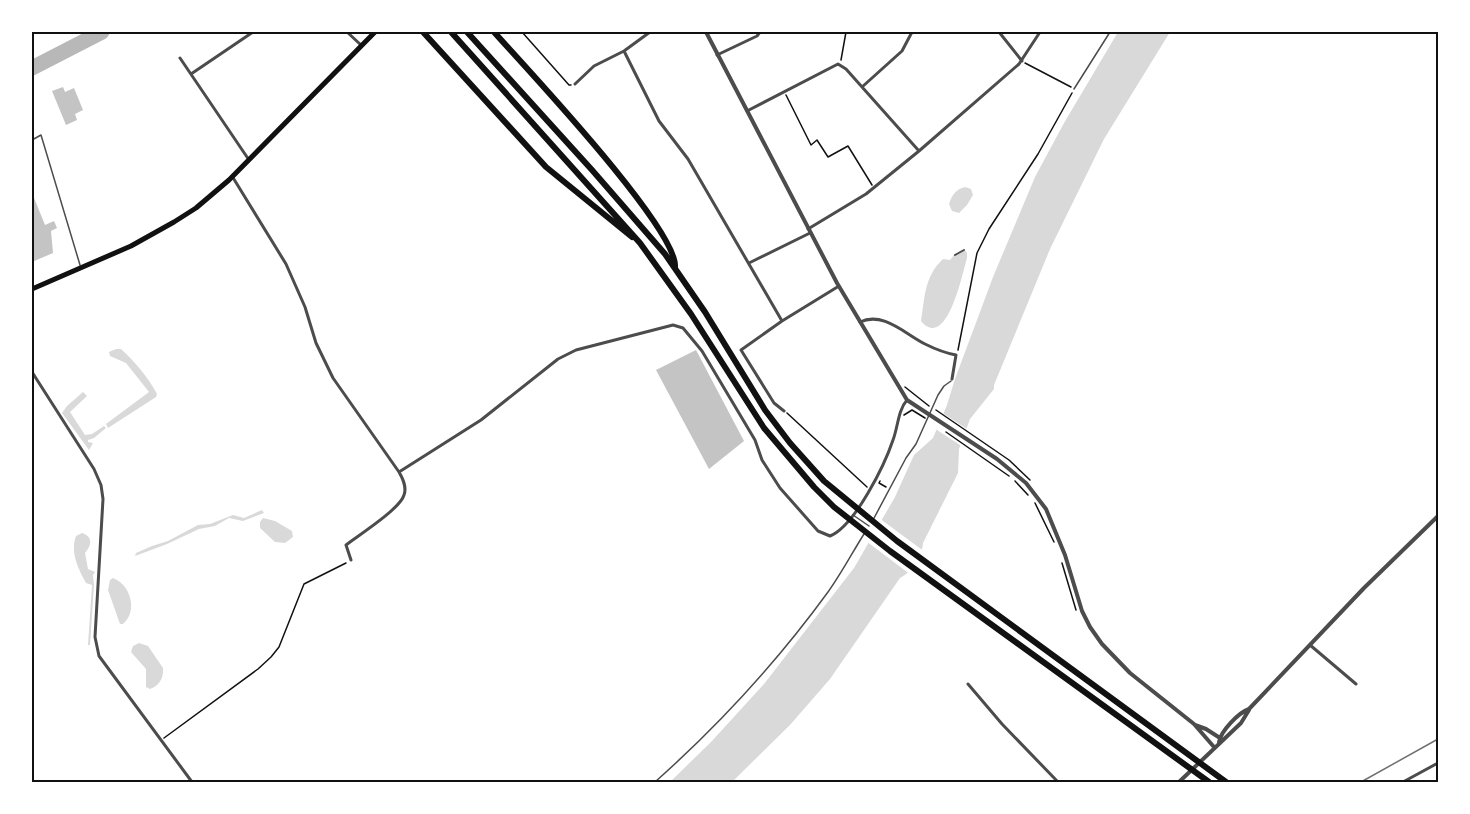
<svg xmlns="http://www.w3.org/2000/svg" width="1470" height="814" font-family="Ubuntu,sans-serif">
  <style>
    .water { fill: #d9d9d9 }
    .pier { fill: #fff }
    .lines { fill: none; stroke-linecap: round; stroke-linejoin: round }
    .taxiway { stroke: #b8b8b8; stroke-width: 15 }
    .building { fill: #c4c4c4 }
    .path { stroke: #111; stroke-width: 1.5 }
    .service { stroke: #4c4c4c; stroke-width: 1.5 }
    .pedestrian { stroke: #4c4c4c; stroke-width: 2 }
    .minor { stroke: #4c4c4c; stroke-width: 3 }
    .tertiary { stroke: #4c4c4c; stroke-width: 4 }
    .primary { stroke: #111; stroke-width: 5 }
    .motorway { stroke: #111; stroke-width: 6 }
    .rail { stroke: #707070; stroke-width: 1.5 }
    .neatline { fill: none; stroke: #111; stroke-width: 2 }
  </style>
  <rect width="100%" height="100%" fill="#fff"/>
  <!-- water -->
  <path class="water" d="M1118,32h52l-66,107 -54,110 -56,136v4l-24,30 -11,30 -1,24 -35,70c-1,14 -11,29 -23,35l-70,101 -40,46 -58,57h-62l41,-40 53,-58 90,-116 41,-71 19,-42 19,-17 14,-33 8,-26 38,-102 42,-100 29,-54z
    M965,187l6,2 2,6 -6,10 -8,8 -7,-2 -3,-7c3,-9 7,-15 16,-17z
    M964,249l3,4v5c-4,13 -20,94 -46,63 4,-24 3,-44 22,-62l7,1 5,-6z
    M116,349h5c13,12 28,29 36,45l-1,3 -48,31 -2,-4 43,-32 -23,-29 -16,-7 -1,-4z
    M83,392l4,4 -17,16 15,23 7,-1 12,-8 2,2 -12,10 -6,2v2l5,1 -4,7 -27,-37 5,-7z
    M262,510l2,3 -21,8 -14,-3 -14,8 -16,3 -32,15 -32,12 1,-3 16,-7 16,-5 30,-16 12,-1 23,-9 11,3z
    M263,518l12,3 17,10 1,6 -8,6 -10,-1 -15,-14v-6z
    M82,533c11,4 10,12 3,20l3,16 7,3 -2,3 1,10 -4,60h-2l4,-60 -6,-2c-8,-14 -16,-31 -10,-47z
    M113,578c18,7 25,33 10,46h-3l-12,-34 2,-10z
    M139,643l9,3 15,22c1,10 -4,18 -13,21l-4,-2v-18l-15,-17 2,-6z"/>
  <!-- pier -->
  <path class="pier" d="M941,412l29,19 -7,16 -29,-19z
    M879,518l46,34 -14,23 -45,-34z"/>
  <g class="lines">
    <!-- taxiway -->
    <path class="taxiway" d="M32,68l70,-36"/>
  </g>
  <!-- building -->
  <path class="building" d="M63,87l2,5 9,-4 9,22 -8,4 2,6 -11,5 -14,-34z
    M32,193l13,32 9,-4 3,7 -6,3 2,22 -21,9z
    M696,350l48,91 -35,28 -53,-99z"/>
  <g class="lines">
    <!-- path -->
    <path class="path" d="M522,32l47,53h2
      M841,60l5,-28
      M1025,63l46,24
      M786,95l25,50 6,-5 11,17 20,-11 24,39
      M958,350l19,-97 12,-24 49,-75 34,-61
      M905,387l24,19
      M936,410l73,50 21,20
      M787,413l80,74
      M904,415l8,-5 13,8
      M946,432l63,44
      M880,481l-1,2 7,4
      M1015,481l13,14
      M1035,503l19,39
      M1062,563l14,47
      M164,738l94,-69 13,-12 8,-10 25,-63 42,-21"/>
    <!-- service -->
    <path class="service" d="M1074,89l36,-57
      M32,140l9,-5 39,130
      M853,515l16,11
      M873,520l33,-62 10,-14 22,-49 6,-9 7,-5
      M655,782c64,-57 122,-120 173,-190 13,-18 24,-39 36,-58"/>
    <!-- pedestrian -->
    <path class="pedestrian" d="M955,255l9,-5"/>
    <!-- minor -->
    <path class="minor" d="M347,32l14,13
      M999,32l23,29
      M624,51l35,70 29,38 94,162
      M717,55l40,-19 3,-4
      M180,58l69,102
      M191,74l62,-42
      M575,84l19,-18 30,-15 26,-19
      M862,87l40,-36 10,-19
      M747,111l91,-47 8,5 73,82
      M232,176l54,88 19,43 11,36 17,35 66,94c4,7 8,15 5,23 -4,14 -45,40 -58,50l5,15
      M808,229l58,-35 53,-43 100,-87 21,-32
      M749,263l61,-30
      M860,322c23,-11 45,12 65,22 10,5 20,9 31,11l-4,24
      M32,372l62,97 7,16 2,14 -8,138 4,19 93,126
      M784,411l-10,-8 -33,-53 41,-29 57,-35
      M399,472l82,-52 77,-61 18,-9 97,-25 10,3 19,23 53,89 7,20 18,28 38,43 12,5c25,-10 55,-72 63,-96 5,-13 5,-30 14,-40
      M1310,645l46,39
      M968,684l34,40 56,58
      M1403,782l35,-19"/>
    <!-- tertiary -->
    <path class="tertiary" d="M706,32l131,251 70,117 90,59 29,24 20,26 19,46 17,56 8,16 12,17 28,29 64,51 20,23
      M1195,725l11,4 14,9
      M1219,742c2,-11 19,-29 30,-33l115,-121 74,-72
      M1179,782l62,-59 8,-13"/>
    <!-- primary -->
    <path class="primary" d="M32,289l99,-43 43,-24 22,-14 33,-28 146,-148"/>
    <!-- motorway -->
    <path class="motorway" d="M423,32l123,135 86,70
      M451,32l189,211 51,71 73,114 50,59 20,20 56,44 319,231
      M467,32l125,138 73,84 40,58 60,98 25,33 34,38 73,60 329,241
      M494,32c32,36 184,197 181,235"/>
    <!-- rail -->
    <path class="rail" d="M1361,782l77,-43"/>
  </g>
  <!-- border -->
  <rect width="1470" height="814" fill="none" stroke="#ffffff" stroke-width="66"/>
  <rect x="33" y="33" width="1404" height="748" class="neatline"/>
</svg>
